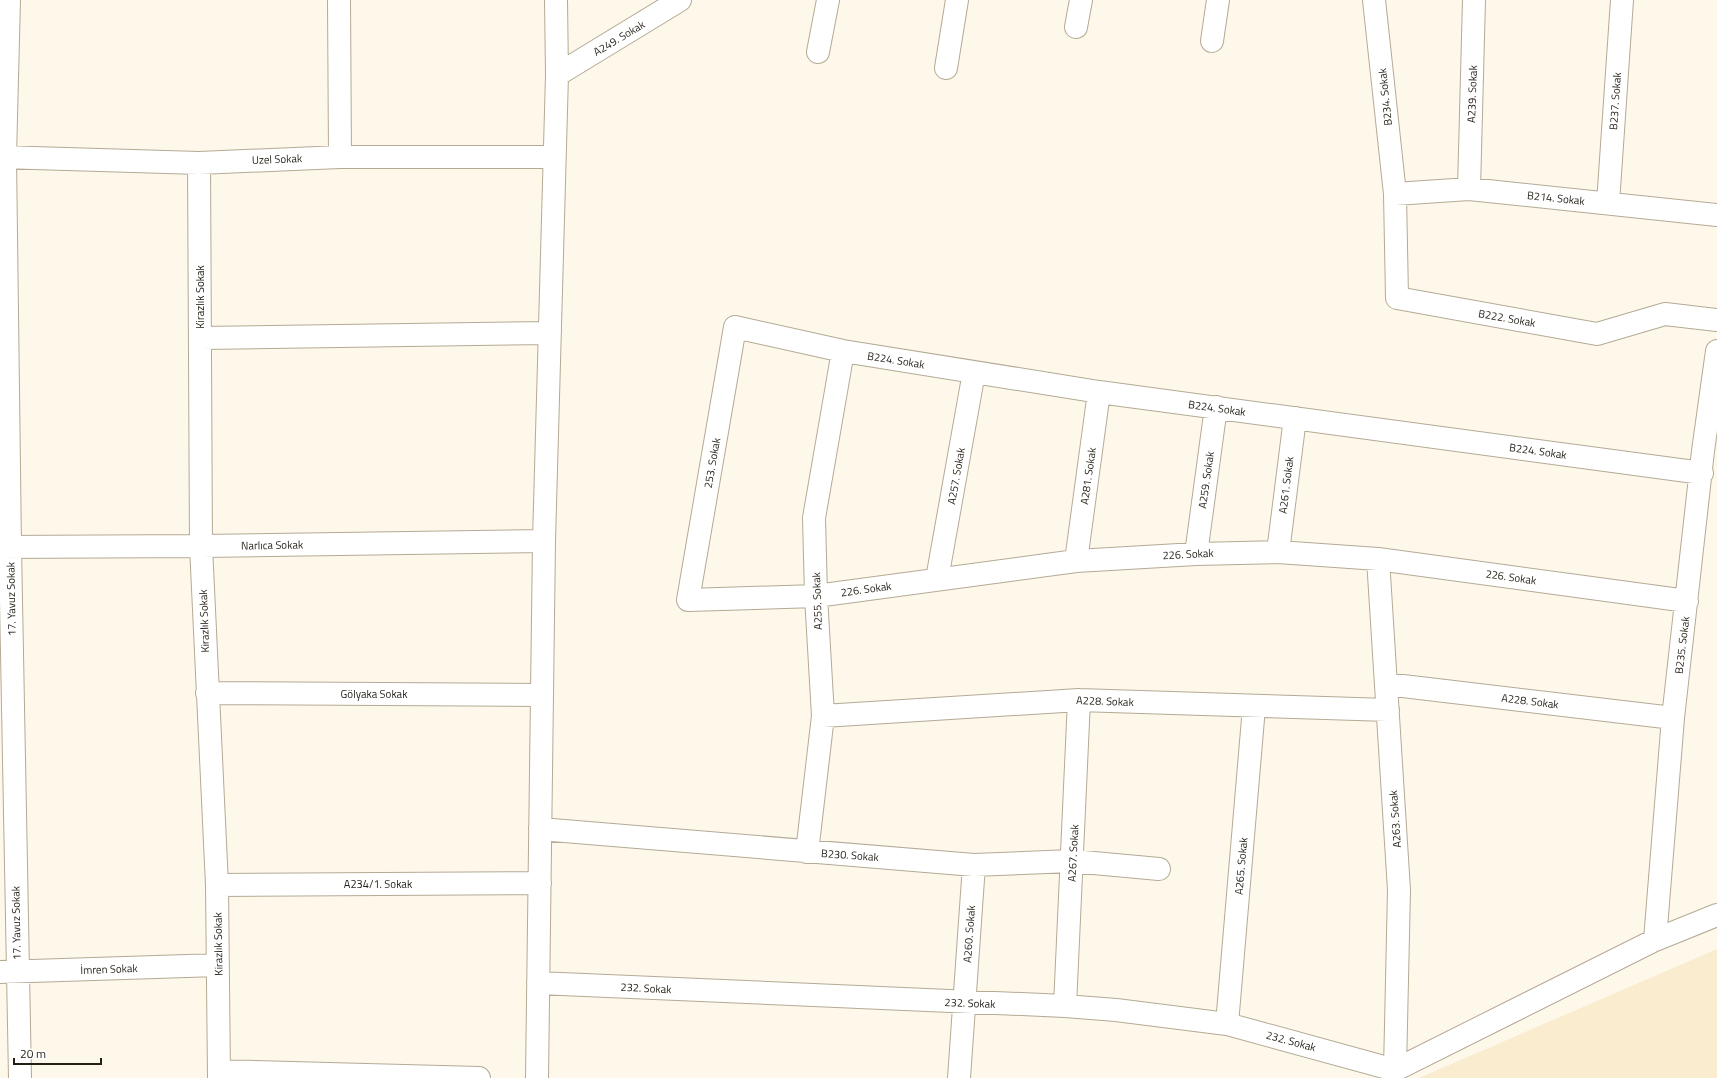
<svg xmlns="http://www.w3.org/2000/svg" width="1717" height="1078" font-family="'Titillium Web',sans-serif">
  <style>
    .built { fill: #faeccf }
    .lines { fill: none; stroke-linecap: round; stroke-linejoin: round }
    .minor-casing { stroke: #b4aa95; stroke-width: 24 }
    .minor { stroke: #fff; stroke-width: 22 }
    .labels { text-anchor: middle; stroke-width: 3.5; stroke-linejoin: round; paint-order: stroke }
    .street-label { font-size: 11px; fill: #231f17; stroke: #fff }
  </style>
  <rect width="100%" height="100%" fill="#fef8ea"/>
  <!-- built -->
  <path class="built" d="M1717,949v129h-298z"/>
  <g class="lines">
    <defs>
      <path id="minor" d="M9,0l-4,157 5,390 10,531
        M339,0l1,157
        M1374,0l21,194 2,104 200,36 68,-20 52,6
        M1076,27l5,-27
        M1212,41l6,-41
        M818,52l10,-52
        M946,68l11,-68
        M557,75l123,-75
        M0,157l199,6 141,-6h214
        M199,163l2,383 16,339 2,193
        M1469,189l5,-189
        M1395,194l74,-5 248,26
        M1608,203l14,-203
        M200,338l350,-5
        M0,547l201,-1 343,-5
        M1278,552l17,-134
        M1196,554l20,-147
        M1378,559l21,331 -4,180 -3,8
        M1076,561l23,-169
        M937,579l37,-207
        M1687,601l-309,-42 -100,-7 -82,2 -120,7 -260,35 -128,4 47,-273 108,24 256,41 603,81
        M1386,684l287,34
        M207,693l335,2
        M823,716l256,-16 309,10
        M540,829l434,36 98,-4 87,8
        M807,852l16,-136 -7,-120 -2,-78 29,-167
        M217,885l323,-2
        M1655,940l18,-222 30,-267 14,-100
        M0,972l218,-7
        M538,983l527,23 51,4 111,14 168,46 260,-130 62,-25
        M1065,1006l14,-306
        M1227,1024l27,-317
        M219,1071l260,7
        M537,1078l7,-537 13,-466 -1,-75
        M959,1078l15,-213"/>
    </defs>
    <!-- minor casing -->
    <use href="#minor" class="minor-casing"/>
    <!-- minor -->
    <use href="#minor" class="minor"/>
  </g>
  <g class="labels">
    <!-- street labels -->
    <g class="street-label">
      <text transform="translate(619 38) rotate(-31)" y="4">A249. Sokak</text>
      <text transform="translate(1472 94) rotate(-88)" y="4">A239. Sokak</text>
      <text transform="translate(1385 97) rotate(-96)" y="4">B234. Sokak</text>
      <text transform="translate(1615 101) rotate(-86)" y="4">B237. Sokak</text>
      <text transform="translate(277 159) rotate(-2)" y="4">Uzel Sokak</text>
      <text transform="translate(1556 198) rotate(6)" y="4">B214. Sokak</text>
      <text transform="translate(200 297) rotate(-90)" y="4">Kirazlık Sokak</text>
      <text transform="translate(1507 318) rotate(10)" y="4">B222. Sokak</text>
      <text transform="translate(896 360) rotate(9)" y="4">B224. Sokak</text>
      <text transform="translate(1217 408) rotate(8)" y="4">B224. Sokak</text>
      <text transform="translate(1538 451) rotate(8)" y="4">B224. Sokak</text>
      <text transform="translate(712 463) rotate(-80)" y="4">253. Sokak</text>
      <text transform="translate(956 476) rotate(-80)" y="4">A257. Sokak</text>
      <text transform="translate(1088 476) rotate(-82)" y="4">A281. Sokak</text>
      <text transform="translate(1206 480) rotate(-82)" y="4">A259. Sokak</text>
      <text transform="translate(1286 485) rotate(-83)" y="4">A261. Sokak</text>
      <text transform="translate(272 545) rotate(-1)" y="4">Narlıca Sokak</text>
      <text transform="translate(1188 554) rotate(-3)" y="4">226. Sokak</text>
      <text transform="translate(1511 577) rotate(8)" y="4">226. Sokak</text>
      <text transform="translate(866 589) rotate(-8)" y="4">226. Sokak</text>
      <text transform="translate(11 599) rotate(-91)" y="4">17. Yavuz Sokak</text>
      <text transform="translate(817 601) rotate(-92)" y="4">A255. Sokak</text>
      <text transform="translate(204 621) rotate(-92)" y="4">Kirazlık Sokak</text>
      <text transform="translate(1682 645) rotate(-83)" y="4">B235. Sokak</text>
      <text x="374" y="698">Gölyaka Sokak</text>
      <text transform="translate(1105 701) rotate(2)" y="4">A228. Sokak</text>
      <text transform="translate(1530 701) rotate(7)" y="4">A228. Sokak</text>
      <text transform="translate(1395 819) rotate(-94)" y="4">A263. Sokak</text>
      <text transform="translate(1073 853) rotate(-87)" y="4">A267. Sokak</text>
      <text transform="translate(850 855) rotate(4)" y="4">B230. Sokak</text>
      <text transform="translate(1241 866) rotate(-85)" y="4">A265. Sokak</text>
      <text x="378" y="888">A234/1. Sokak</text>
      <text transform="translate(16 923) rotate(-91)" y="4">17. Yavuz Sokak</text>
      <text transform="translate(969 934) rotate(-86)" y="4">A260. Sokak</text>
      <text transform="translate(218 944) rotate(-91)" y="4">Kirazlık Sokak</text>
      <text transform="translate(109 969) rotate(-2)" y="4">İmren Sokak</text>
      <text transform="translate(646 988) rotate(3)" y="4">232. Sokak</text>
      <text transform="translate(970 1003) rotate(2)" y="4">232. Sokak</text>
      <text transform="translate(1291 1041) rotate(15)" y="4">232. Sokak</text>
    </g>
  </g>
  <!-- scale -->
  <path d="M14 1058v6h87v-6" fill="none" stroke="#231f17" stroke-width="2"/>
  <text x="20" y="1058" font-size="12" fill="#231f17" stroke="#ffffff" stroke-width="3" paint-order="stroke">20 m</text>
</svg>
